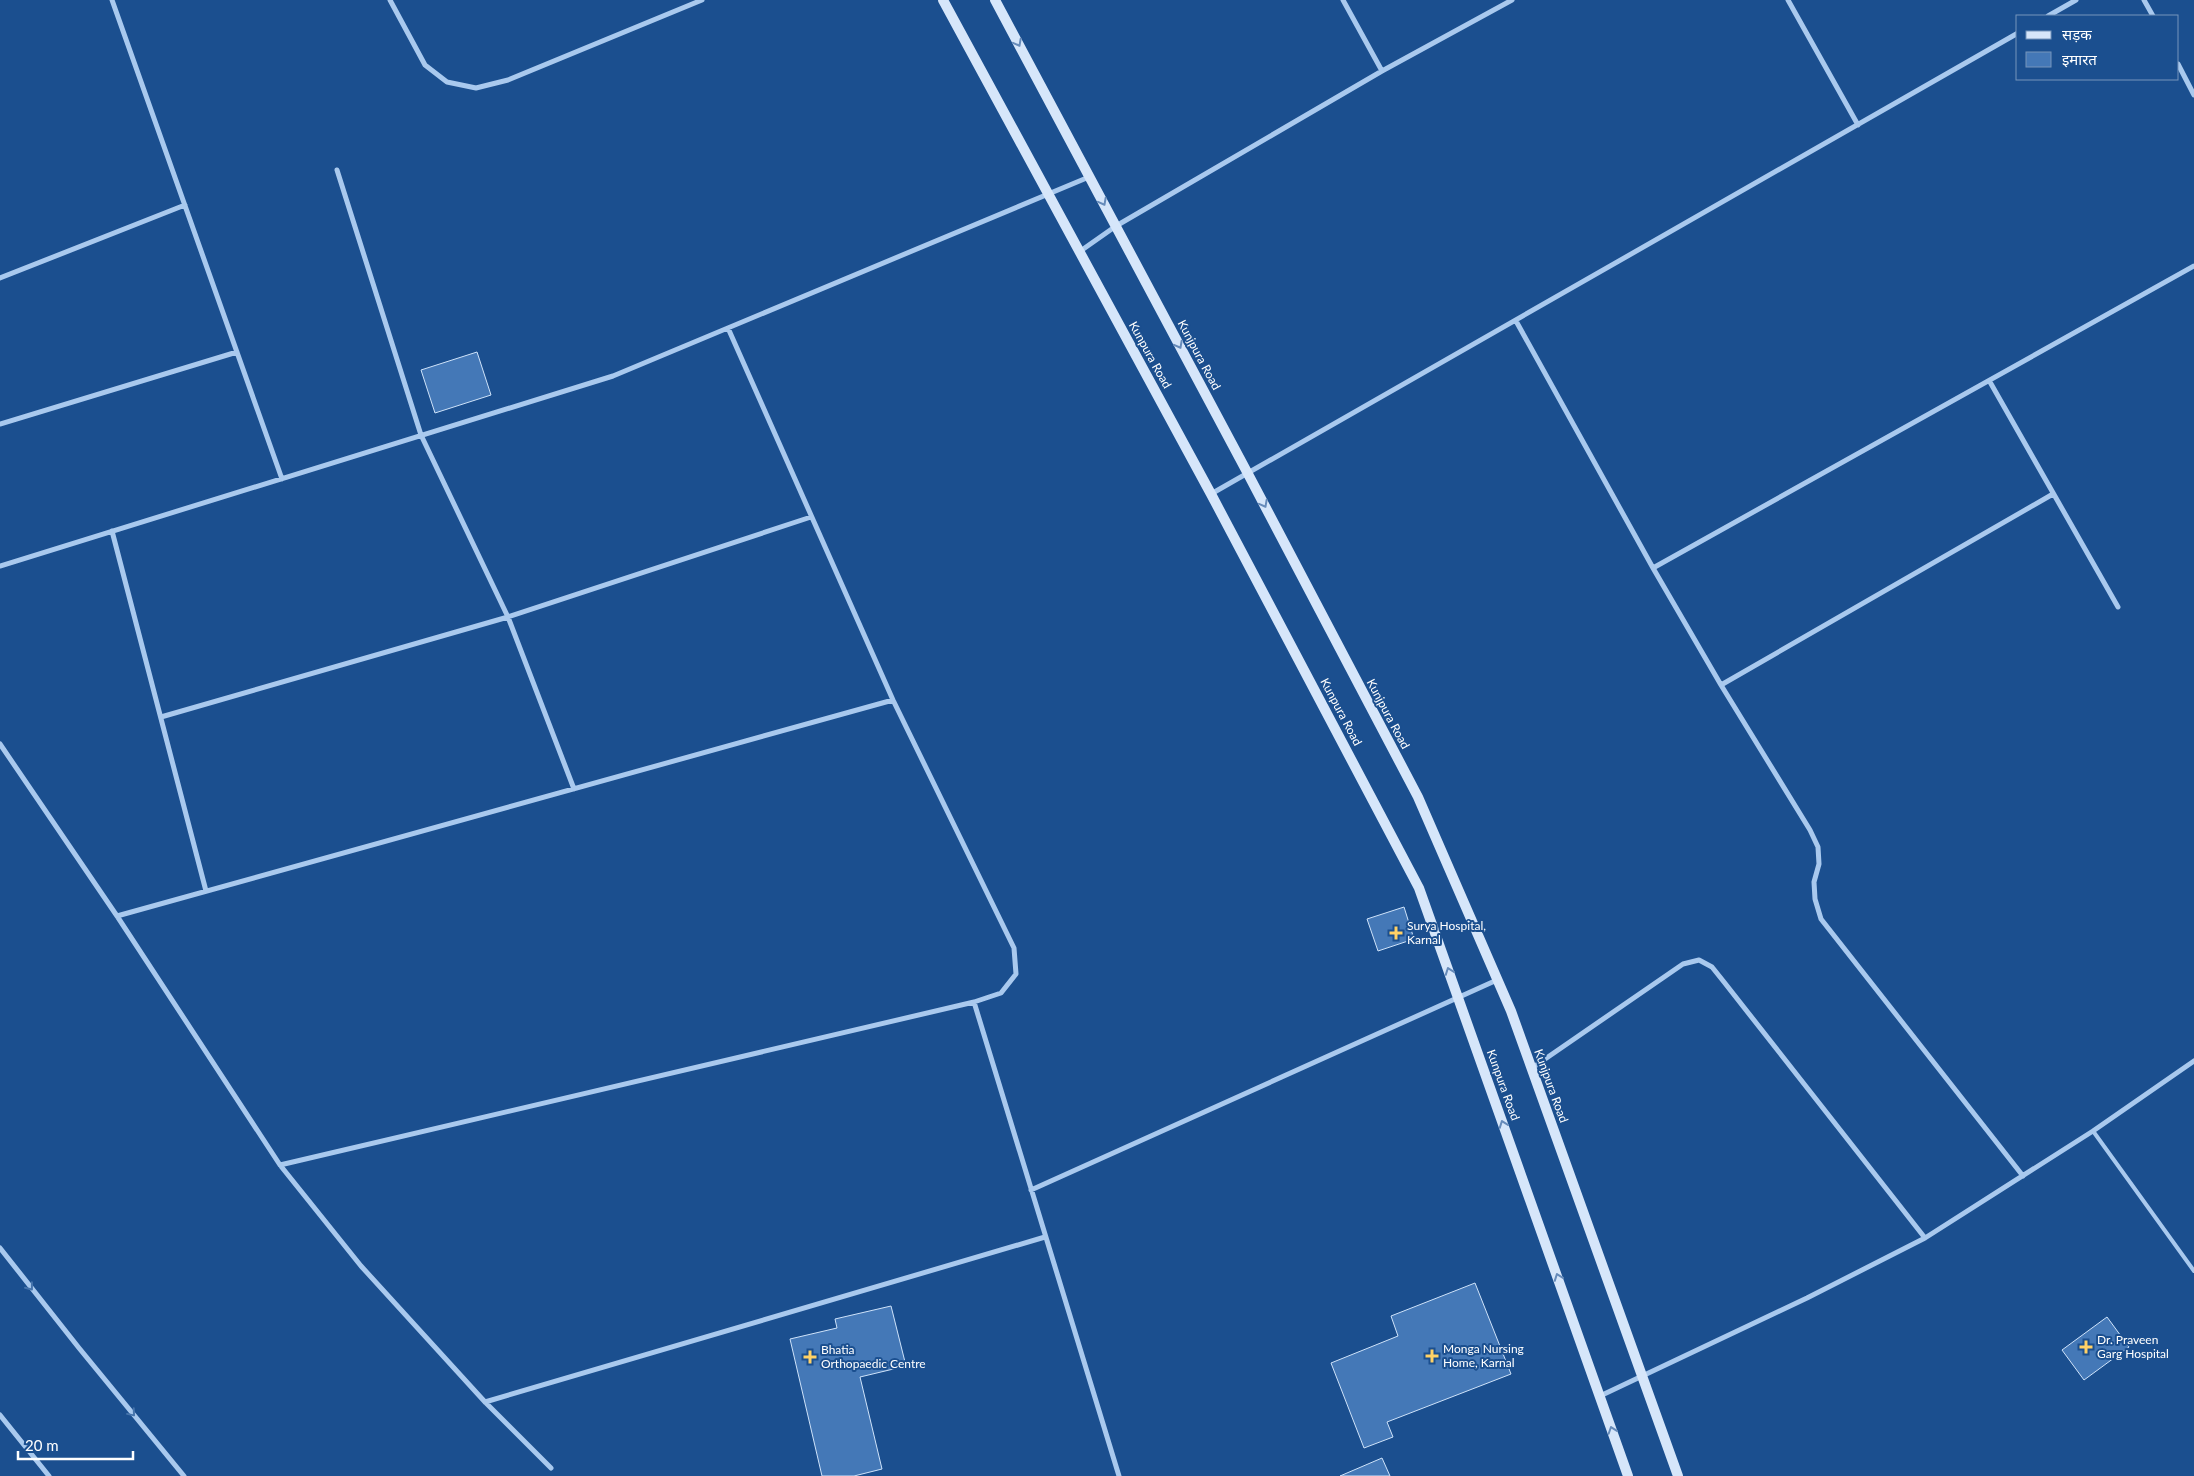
<svg xmlns="http://www.w3.org/2000/svg" width="2194" height="1476" font-family="Lato,'Noto Sans Devanagari',sans-serif">
  <style>
    .building { fill: #4478b7; stroke: #cfe3fa }
    .lines { fill: none; stroke-linecap: round; stroke-linejoin: round }
    .lane { stroke: #a9c9ee; stroke-width: 4 }
    .street { stroke: #a9c9ee; stroke-width: 5 }
    .secondary { stroke: #d6e6fa; stroke-width: 10 }
    .oneway { stroke: #668bba }
    .oneway2 { stroke: #4674ac }
    .poi-dot { fill: #ffd166; stroke: #1b4f8f; stroke-width: 2 }
    .labels { text-anchor: middle; stroke-width: 4; stroke-linejoin: round; paint-order: stroke }
    .street-label { font-size: 12px; fill: #fff; stroke: #1b4f8f }
    .poi-label { font-size: 12px; fill: #fff; stroke: #1b4f8f; text-anchor: start }
  </style>
  <rect width="100%" height="100%" fill="#1b4f8f"/>
  <!-- building -->
  <path class="building" d="M477,352l14,43 -56,18 -14,-43z
    M1404,907l10,32 -36,12 -11,-32z
    M1475,1283l36,91 -124,48 6,15 -29,11 -33,-85 67,-27 -7,-20z
    M891,1306l15,60 -46,11 22,92 -28,7h-32l-32,-137 47,-11 -2,-9z
    M2107,1317l22,30 -45,33 -22,-30z
    M1382,1458l8,18h-50z"/>
  <g class="lines">
    <!-- lane -->
    <path class="lane" d="M2093,1131l101,140"/>
    <!-- street -->
    <path class="street" d="M112,0l170,479
      M390,0l35,65 22,17 29,6 32,-8 194,-80
      M1343,0l39,71
      M1788,0l70,125
      M2144,0l9,16
      M2048,16l28,-16
      M2178,64l16,31
      M337,170l84,265 87,182 66,172
      M1079,252l37,-26 266,-155 130,-71
      M0,278l185,-73
      M1516,321l137,247 68,117 89,145 8,17 1,17 -5,18 1,17 6,20 202,257
      M1990,382l128,225
      M0,424l237,-72
      M1211,494l807,-461
      M112,531l94,360
      M0,566l613,-190 476,-199
      M1653,568l541,-302
      M1721,685l332,-191
      M161,717l347,-100 303,-100
      M0,744l117,172 163,249 81,101 124,136 66,66
      M117,916l776,-216
      M974,1002l145,474
      M1532,1068l151,-104 16,-4 13,7 12,15 201,256
      M280,1165l694,-163 27,-9 15,-19 -2,-26 -121,-248 -165,-372
      M1031,1190l466,-210
      M0,1248l79,100 105,128
      M1600,1396l207,-98 118,-60 168,-107 101,-70
      M485,1402l560,-165
      M0,1415l49,61"/>
    <!-- secondary -->
    <path class="secondary" d="M943,0l268,494 208,394 209,588
      M995,0l252,472 171,325 93,214 167,465"/>
  </g>
  <!-- one-way arrows -->
  <defs><path id="oneway-chevron" d="M-2-3.5L2.5 0L-2 3.5" fill="none" stroke-width="1.6" stroke-linecap="round" stroke-linejoin="round" transform="scale(1.25)"/></defs>
  <g class="oneway">
    <use href="#oneway-chevron" transform="translate(1018 43) rotate(62)"/>
    <use href="#oneway-chevron" transform="translate(1103 202) rotate(62)"/>
    <use href="#oneway-chevron" transform="translate(1179 345) rotate(62)"/>
    <use href="#oneway-chevron" transform="translate(1264 504) rotate(62)"/>
    <use href="#oneway-chevron" transform="translate(1449 971) rotate(-110)"/>
    <use href="#oneway-chevron" transform="translate(1503 1124) rotate(-110)"/>
    <use href="#oneway-chevron" transform="translate(1558 1277) rotate(-110)"/>
    <use href="#oneway-chevron" transform="translate(1612 1430) rotate(-109)"/>
  </g>
  <g class="oneway2">
    <use href="#oneway-chevron" transform="translate(30 1287) rotate(52)"/>
    <use href="#oneway-chevron" transform="translate(132 1413) rotate(50)"/>
  </g>
  <!-- markers -->
  <g class="poi-dot">
    <path d="M1393.5 925.5h5v5h5v5h-5v5h-5v-5h-5v-5h5z"/>
    <path d="M2083.5 1339.5h5v5h5v5h-5v5h-5v-5h-5v-5h5z"/>
    <path d="M1429.5 1348.5h5v5h5v5h-5v5h-5v-5h-5v-5h5z"/>
    <path d="M807.5 1349.5h5v5h5v5h-5v5h-5v-5h-5v-5h5z"/>
  </g>
  <g class="labels">
    <!-- street labels -->
    <g class="street-label">
      <text transform="translate(1150 355) rotate(61)" y="4">Kunpura Road</text>
      <text transform="translate(1199 355) rotate(62)" y="4">Kunjpura Road</text>
      <text transform="translate(1341 712) rotate(62)" y="4">Kunpura Road</text>
      <text transform="translate(1388 714) rotate(62)" y="4">Kunjpura Road</text>
      <text transform="translate(1503 1085) rotate(70)" y="4">Kunpura Road</text>
      <text transform="translate(1551 1086) rotate(70)" y="4">Kunjpura Road</text>
    </g>
    <!-- poi labels -->
    <g class="poi-label">
      <text x="1407" y="930">Surya Hospital,<tspan x="1407" dy="14">Karnal</tspan></text>
      <text x="2097" y="1344">Dr. Praveen<tspan x="2097" dy="14">Garg Hospital</tspan></text>
      <text x="1443" y="1353">Monga Nursing<tspan x="1443" dy="14">Home, Karnal</tspan></text>
      <text x="821" y="1354">Bhatia<tspan x="821" dy="14">Orthopaedic Centre</tspan></text>
    </g>
  </g>
  <!-- legend -->
  <rect x="2016" y="15" width="162" height="65" fill="#1b4f8f" stroke="#7695bc"/>
  <rect x="2026" y="31" width="25" height="8" fill="#d6e6fa" stroke="#7695bc"/>
  <text x="2062" y="40" font-size="15" fill="#ffffff">सड़क</text>
  <rect x="2026" y="52" width="25" height="15" fill="#4478b7" stroke="#7695bc"/>
  <text x="2062" y="65" font-size="15" fill="#ffffff">इमारत</text>
  <!-- scale -->
  <path d="M18 1451v8h115v-8" fill="none" stroke="#ffffff" stroke-width="2.5"/>
  <text x="25" y="1451" font-size="15" fill="#ffffff" stroke="#1b4f8f" stroke-width="4" paint-order="stroke">20 m</text>
</svg>
